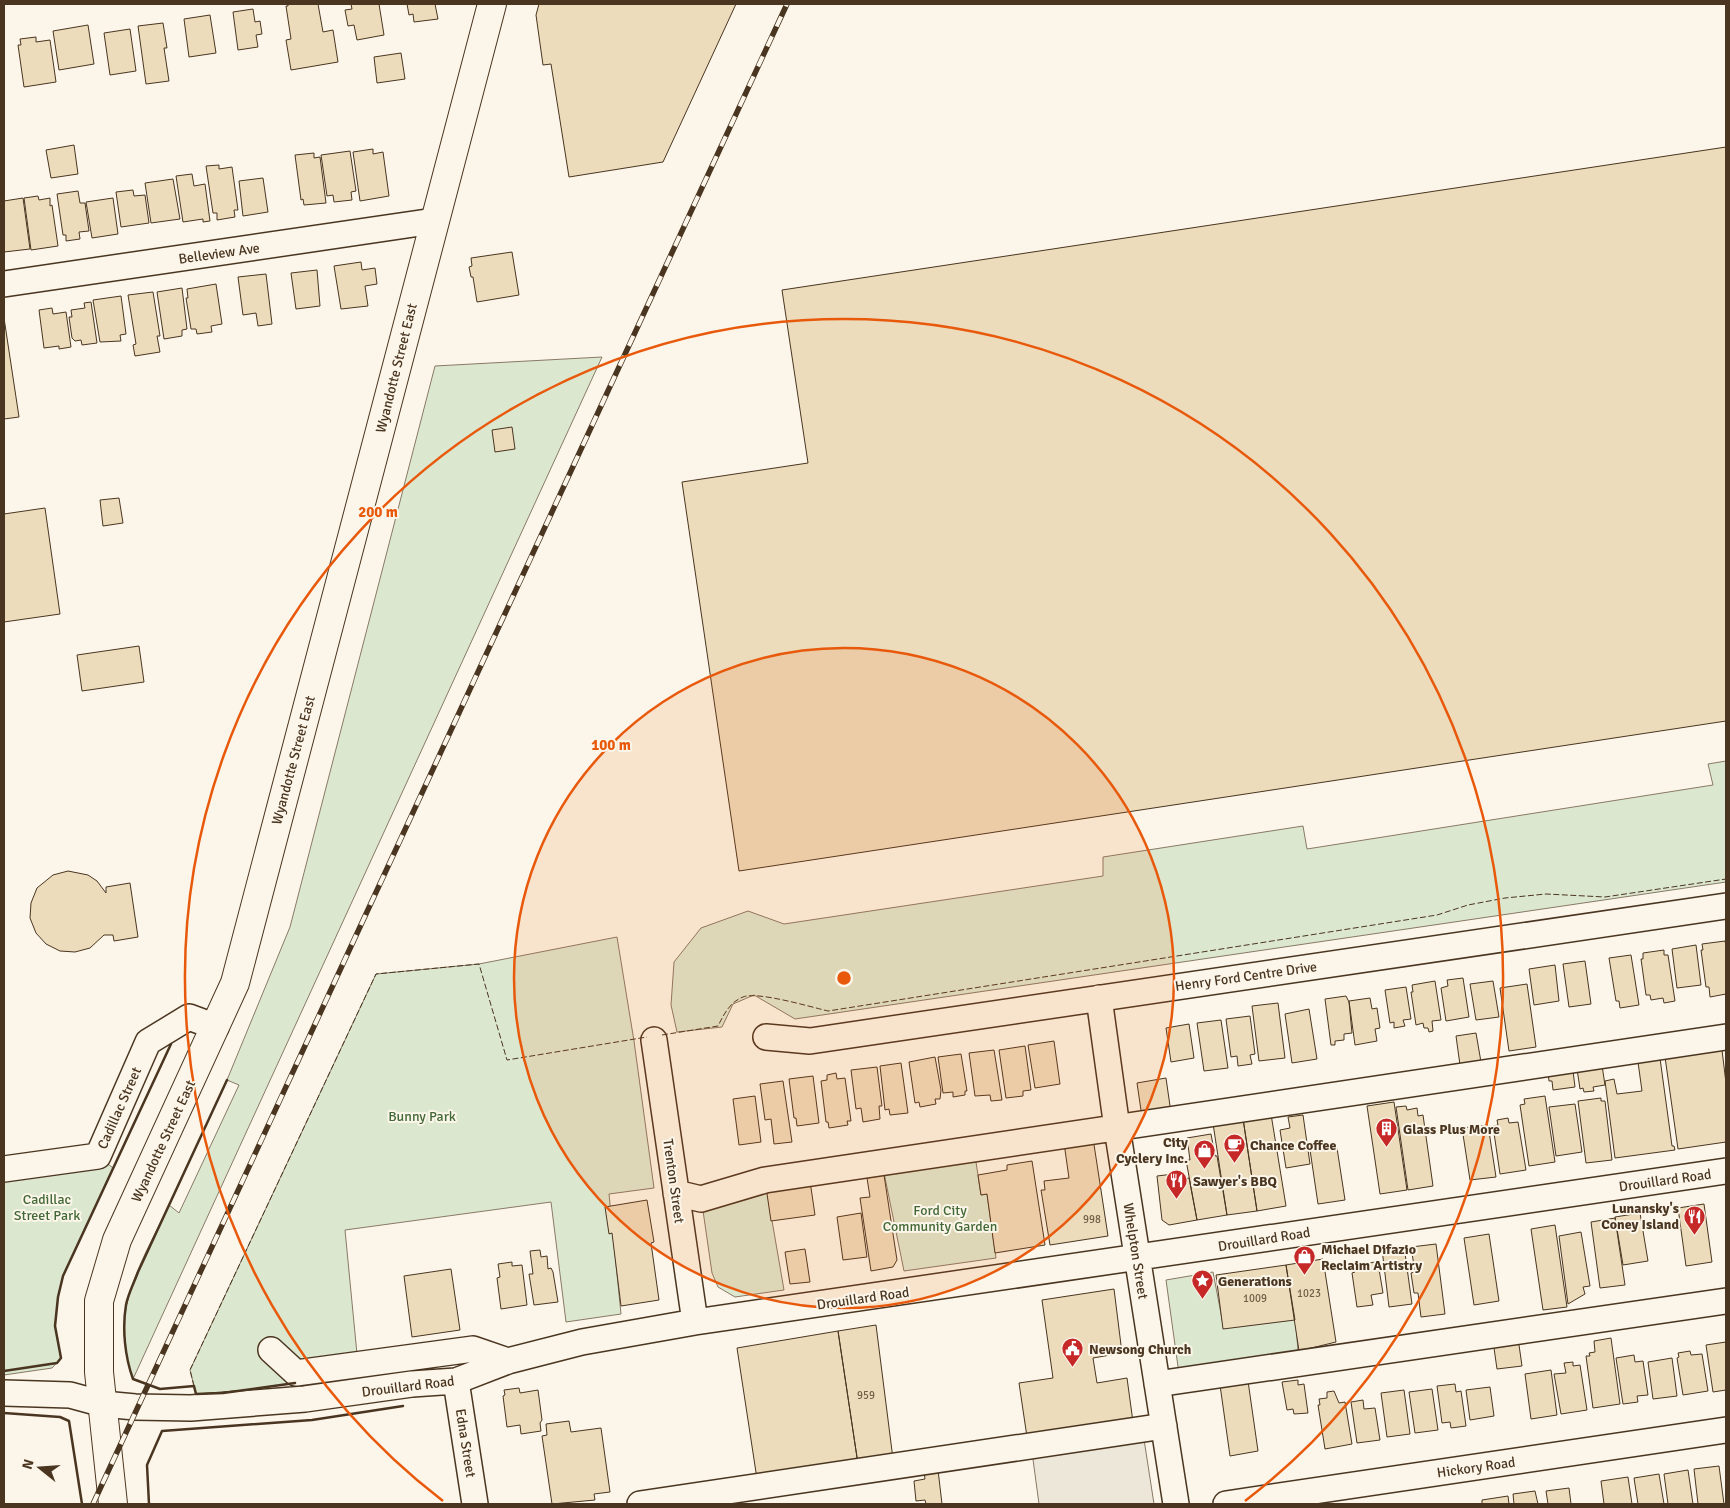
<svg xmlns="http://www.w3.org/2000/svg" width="1730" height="1508" font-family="Signika,sans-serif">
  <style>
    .green { fill: #dce7d0; stroke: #887966 }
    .parking { fill: #ede7d9; stroke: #887966 }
    .building { fill: #ecdcbc; stroke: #4a3520 }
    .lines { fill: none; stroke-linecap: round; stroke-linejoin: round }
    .minor-casing { stroke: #4a3520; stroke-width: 28 }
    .major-casing { stroke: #4a3520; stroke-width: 30 }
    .minor { stroke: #fbf6e9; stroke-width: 25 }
    .major { stroke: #fbf6e9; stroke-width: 28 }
    .rail-casing { stroke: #4a3520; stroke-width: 5.5 }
    .rail { stroke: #fbf6e9; stroke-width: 4; stroke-dasharray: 11; stroke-linecap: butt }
    .fence { stroke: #4a3520; stroke-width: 1; stroke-dasharray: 6 2.5; stroke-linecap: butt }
    .wall { stroke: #4a3520; stroke-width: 2.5 }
    .ring { fill: none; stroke: #e8590c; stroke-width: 2.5 }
    .labels { text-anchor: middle; stroke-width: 4; stroke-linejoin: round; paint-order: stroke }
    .number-label { font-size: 11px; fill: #725f47 }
    .street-label { font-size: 14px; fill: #4a3520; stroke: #fbf6e9 }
    .park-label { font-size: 14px; fill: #436837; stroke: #fbf6e9 }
    .poi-label { font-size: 14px; font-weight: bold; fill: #4a3520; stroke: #fbf6e9; text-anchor: start }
    .centre { fill: #e8590c; stroke: #fbf6e9; stroke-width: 2.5 }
    .ring-label { font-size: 15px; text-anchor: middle; font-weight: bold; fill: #e8590c; stroke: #fbf6e9; stroke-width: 4; stroke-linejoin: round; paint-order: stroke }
  </style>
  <rect width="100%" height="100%" fill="#fbf6e9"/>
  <!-- green -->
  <path class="green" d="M602,357l-469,1022c-8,-22 -12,-52 -6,-76 8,-34 27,-66 42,-98l10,8 60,-128 -12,-5 63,-153 145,-561z
    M1726,761v121l-931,137 -41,-24 -21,9 -11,23 -45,5 -6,-27 3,-43 27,-34 47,-17 36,13 319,-48v-19l200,-31 4,23 406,-64 -5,-21z
    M617,937l17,104 20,147 -45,6 12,120 -55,8 -15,-120 -206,28 12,124v21l-134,18 -27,1 -6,-24 186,-396 103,-10z
    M974,1149l7,46 6,-1 9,64 -92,13 -22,-108z
    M98,1156l15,12 -50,108 -5,21 -3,29 6,32 -9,10 -48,7v-206z
    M765,1180l19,110 -49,7 -17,-10 -6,-14 -12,-83z
    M1213,1272l10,52 72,-11 4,50 -119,18 -14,-101z"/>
  <!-- parking -->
  <path class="parking" d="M1141,1420l13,84h-115l-9,-67z"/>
  <!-- building -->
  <path class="building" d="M288,4h30l5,28 10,-2 5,32 -47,8 -5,-30 5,-1 -5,-33h2z
    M351,4h28l5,31 -27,5 -3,-15 -6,1 -3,-16 7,-1z
    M407,4h28l3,15 -24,3 -1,-8 -4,1z
    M539,4h197l-73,158 -94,15 -18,-113 -8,1 -7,-50z
    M253,9l2,13 5,-1 2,13 -6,1 2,12 -20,3 -5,-38z
    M210,15l6,38 -27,4 -5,-38z
    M163,23l4,25h-3l5,33 -23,3 -8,-58z
    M88,25l6,39 -35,6 -6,-39z
    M130,29l6,42 -26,4 -6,-42z
    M36,37v5l14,-2 6,42 -32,5 -6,-42h3l-1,-6z
    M401,53l4,26 -28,4 -3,-26z
    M74,145l4,29 -27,4 -5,-28z
    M1726,147v574l-987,150 -57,-389 126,-19 -26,-173z
    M373,149v5l10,-2 6,44 -29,5 -7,-49z
    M350,151l6,40 -5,1 1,8 -18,2 -1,-7 -6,1 -6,-41z
    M314,153v5l6,-1 6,46 -22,2 -1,-6 -2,1 -6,-45z
    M219,165v4l13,-2 6,43h-4l1,7 -18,3v-7h-4l-7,-47z
    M192,174l2,12 11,-2 5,37 -7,1v-3l-20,3 -7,-46z
    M263,178l5,34 -25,4 -4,-35z
    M173,179l7,40 -29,4 -6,-40z
    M133,190l1,6 11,-1 4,28 -28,4 -5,-35z
    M78,191l2,12h5l4,28 -10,1 1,7 -14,2v-6h-3l-6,-41z
    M38,196l1,4 11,-2v8l2,-1 6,41 -27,4 -7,-52z
    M23,198l7,51 -26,3v-51z
    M113,198l5,36 -26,4 -6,-36z
    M512,252l7,43 -42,7 -4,-25h-2l-2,-10 3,-1 -1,-8z
    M361,262l1,8 13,-2 2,16 -12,2 3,20 -27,3 -7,-43z
    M317,270l3,36 -24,3 -5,-36z
    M266,274l6,50 -14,2 -2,-13 -13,2 -5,-38z
    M216,284l6,40 -11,2 1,6 -15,2 -1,-5h-5l-5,-31h2l-1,-9z
    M182,288l5,41 -5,1v6l-18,3 -7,-47z
    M153,292l7,44h-3l3,16 -25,4 -2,-11 3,-1 -8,-49z
    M121,296l5,38 -6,1 1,6 -21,1 -7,-42z
    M91,302l6,41 -15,2 -1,-5 -6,1 -3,-3 -3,-21h3l-1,-7 14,-2 -1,-5z
    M52,308l1,6 13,-2 5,35 -12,2v-3l-15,2 -5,-38z
    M4,318l15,99 -15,2z
    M512,427l3,22 -20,3 -3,-22z
    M119,498l4,25 -20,3 -3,-26z
    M45,508l15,106 -56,8v-108z
    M139,646l5,36 -62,9 -5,-36z
    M68,871l20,4 9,6 9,12v-6l24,-4 8,54 -24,4 -1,-6h-9l-14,13 -15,4 -15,-1 -14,-7 -10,-11 -6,-15 1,-15 6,-15 16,-13z
    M1725,941l1,5v48l-16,3 -1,-10h-3l-5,-37h2l-1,-6z
    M1696,945l5,40 -24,3 -5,-39z
    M1664,950v5h4l7,46 -11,2 -1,-5 -12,2 -1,-5h-4l-5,-36h2v-6z
    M1631,955l8,50 -19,3 -1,-7h-3l-7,-43z
    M1585,961l6,43 -22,3 -6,-43z
    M1555,965l4,36 -25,4 -5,-36z
    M1463,978l6,39 -23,4 -5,-33 7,-2 -1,-6z
    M1435,981l6,39 -9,1 1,10 -4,1 -1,-4h-4l-1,-5 -7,2 -5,-33h2l-1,-7z
    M1493,981l6,36 -23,3 -6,-36z
    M1527,984l9,63 -27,4 -9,-63z
    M1406,987l5,32 -8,1 2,6 -11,2v-6l-4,1 -5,-33z
    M1346,996l3,6 3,31 -8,1v6l-9,1v4h-4l-6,-46z
    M1370,998l2,11 5,-1 3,20 -5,1 2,12 -22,4 -6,-44z
    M1278,1003l7,55 -26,3 -7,-55z
    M1309,1009l8,50 -25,4 -7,-49z
    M1250,1016l5,38 -5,1 2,9 -14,2 -1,-10 -6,1 -5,-38z
    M1221,1020l7,48 -24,3 -7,-48z
    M1189,1024l5,34 -23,4 -5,-34z
    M1476,1033l5,29 -21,3 -4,-29z
    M1054,1041l6,43 -25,4 -7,-43z
    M1721,1042l5,41v59l-48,7 -14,-99z
    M1025,1046l6,44 -8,1v5l-17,2 -7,-48z
    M994,1050l8,50 -11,1 -1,-6 -15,1 -6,-43z
    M1659,1051l13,95h2l1,4 -60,8 -10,-77 9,-2 3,15 25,-3 -5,-36z
    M961,1054l6,37h-2v4l-12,2v-5l-10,1 -5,-36z
    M935,1057l6,33 -1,9h-5l1,5 -16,3 -1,-5 -4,1 -6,-41z
    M1601,1059l4,26 -12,2 1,4 -10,1 -1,-4 -3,1 -4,-27z
    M901,1063l7,50 -18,2 -1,-6 -4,1 -5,-44z
    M1572,1063l3,24 -22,3 -1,-9h-3l-2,-16z
    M877,1067l5,39h-3l1,13 -17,3 -2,-14 -5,1 -5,-39z
    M836,1073l1,6 8,-1 6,43h-4l1,4 -19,3 -1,-6h-2l-5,-41 6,-1v-5z
    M813,1076l6,47 -22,3 -1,-8h-2l-5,-39z
    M1166,1078l5,35 -29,4 -5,-34z
    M783,1081l9,61 -18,2 -3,-25 -6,1 -5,-36z
    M755,1096l6,46 -22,3 -6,-46z
    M1545,1096l10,66 -26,4 -9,-61 5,-1 -1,-5z
    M1601,1098v3h4l7,59 -26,3 -8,-62z
    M1394,1102l13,88 -27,4 -13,-88z
    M1575,1104l7,48 -26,4 -7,-49z
    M1406,1106l1,4 10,-2 1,8 5,-1 10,71 -25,4 -12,-83z
    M1270,1108l16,98 -29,5 -15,-99z
    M1242,1112l15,99 -30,4 -15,-98z
    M1303,1115l7,49 -24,4 -6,-38 10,-2 -2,-11z
    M1508,1118l1,5 9,-1 8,48 -26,4 -7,-48 5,-1 -1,-5z
    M1488,1125l8,52 -26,3 -8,-52z
    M1211,1134l4,22h2l10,59 -30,5 -11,-60h4l-3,-22z
    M1093,1138l15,98 -58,9 -9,-55h4l-1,-9 25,-3 -5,-35z
    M1325,1141l1,9 11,-2 8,52 -27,4 -9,-61z
    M1032,1161l13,84 -50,8 -8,-59 -6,1 -3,-20 29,-5v-5z
    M1174,1174l1,6 14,-2 8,42 -28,5 -7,-5 -5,-44z
    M884,1175l13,85 -4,7 -22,4 -11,-73 10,-1 -3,-19z
    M810,1181l5,34 -44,6 -5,-34z
    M647,1200l7,42 -3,1 8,57 -38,6 -9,-73 -3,1 -4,-27z
    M1704,1204l8,58 -26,4 -8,-58z
    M861,1213l6,44 -24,3 -6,-43z
    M1640,1213l8,48 -25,4 -8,-48z
    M1615,1218l10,67 -25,3 -9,-66z
    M1555,1225l12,82 -24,3 -12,-81z
    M1581,1232l9,54 -7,1 2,7 -17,10 -9,-68z
    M1489,1234l10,67 -25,4 -10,-67z
    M1436,1244l9,70 -24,3 -3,-24h-4l-3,-20 4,-1 -4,-25z
    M1404,1246l8,58 -23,3 -7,-58z
    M805,1249l5,33 -20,2 -5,-32z
    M540,1250l1,7 6,-1 1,13 3,-1 2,4 5,30 -24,3 -5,-31h4l-3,-23z
    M1323,1259l13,83 -37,9 -13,-86z
    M512,1262v4l10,-1 5,40 -26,4 -4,-31 3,-1 -2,-13z
    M1375,1262l1,7h3l4,24 -12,2 2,10 -16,2 -5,-34 3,-1 -1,-6z
    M1286,1265l9,55 -72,9 -7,-54z
    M451,1269l9,61 -48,7 -8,-61z
    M1114,1289l8,64 -29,5 4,25 30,-5 6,44 -106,15 -8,-54 34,-5 -11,-78z
    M876,1325l17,134 -35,5 -20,-133z
    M838,1331l20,133 -101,15 -20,-131z
    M1518,1338l4,28 -25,3 -4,-28z
    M1611,1338l9,66 -27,4 -7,-52h4l-1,-3 6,-1 -1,-11z
    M1726,1342v48l-13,2 -7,-47z
    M1690,1351l1,4 11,-1 6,37 -25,4 -6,-37 2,-1 -1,-4z
    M1634,1355l1,7 8,-1 5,34 -11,1 1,6 -15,2 -7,-46z
    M1672,1358l5,38 -24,3 -5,-37z
    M1573,1362v4l7,-1 7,45 -26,4 -7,-40 12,-1 -2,-10z
    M1551,1370l6,45 -26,4 -6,-45z
    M1247,1374l11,77 -28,5 -11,-78z
    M1298,1380v5l6,-1 4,29 -14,1 -1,-5 -6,1 -5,-28z
    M1455,1384l1,8 5,-1 5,35 -15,2 -1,-6 -8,1 -5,-37z
    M1490,1387l4,29 -24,4 -4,-30z
    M519,1388l1,5 18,-3 4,30 -2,3 1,8 -20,3 -1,-9 -13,2 -4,-31 2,-1 -1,-5z
    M1432,1389l6,41 -23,3 -6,-41z
    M1404,1390l6,44 -23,3 -6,-44z
    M1334,1391l5,12 6,-1 7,42 -27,5 -7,-44h2l-1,-6 8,-1v-6z
    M1363,1400l1,9 11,-1 5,32 -23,3 -6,-41z
    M569,1421l2,11 30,-4 9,64 -16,2 1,6 -43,4 -10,-68 5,-1 -1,-11z
    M1719,1466l5,38h-26l-4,-35z
    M938,1470l4,34h-16l-1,-4 -9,1 -2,-20 11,-2 -1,-7z
    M1688,1470l5,34h-25l-4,-30z
    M1659,1474l5,30h-26l-4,-26z
    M1628,1477l4,27h-28l-3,-23z
    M1569,1488l2,16h-23l-2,-13z
    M1535,1491l3,13h-24l-1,-10z
    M1508,1496l1,8h-27v-4z"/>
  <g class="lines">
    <defs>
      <path id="minor" d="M4,284l430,-63
        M1099,998l18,130 59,376
        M766,1037l44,4 916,-135
        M654,1040l41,282
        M4,1169l94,-13 50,-114 41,-25 27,10
        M676,1193l25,6 64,-19 961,-143
        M271,1350l25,23 177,-24 35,12
        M456,1381l19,123
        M1157,1384l569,-83
        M4,1393l66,2 33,9 32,3 56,1 114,-9 107,-15 44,-3 52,-20 74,-19 113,-20 1031,-151
        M640,1504l524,-78
        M1226,1504l500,-74"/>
      <path id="major" d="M113,1504l-14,-132v-71l18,-61 118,-257 257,-979"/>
    </defs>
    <!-- minor casing -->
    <use href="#minor" class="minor-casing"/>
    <!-- major casing -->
    <use href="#major" class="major-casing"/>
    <!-- minor -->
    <use href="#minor" class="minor"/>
    <!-- major -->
    <use href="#major" class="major"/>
    <defs>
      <path id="rail" d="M93,1504l694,-1500"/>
    </defs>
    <!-- rail casing -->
    <use href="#rail" class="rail-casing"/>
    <!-- rail -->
    <use href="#rail" class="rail"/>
    <!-- fence -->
    <path class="fence" d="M662,1035l56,-9c6,-12 12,-24 25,-29 14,-6 68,10 85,14l609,-96 31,-10 37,-7 41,-4 59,3 121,-18
      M194,1386l-4,-16 186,-396 103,-10 28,96 140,-23"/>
    <!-- wall -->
    <path class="wall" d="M227,1080l-89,192c-4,11 -10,22 -12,33 -4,24 -1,52 7,74l27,10 34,-3 2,8 27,-1 72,-10
      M4,1371l53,-8 4,-5 -6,-32 3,-29 5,-21 108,-232
      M4,1413l56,4 9,4 13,83
      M149,1504l-2,-39 15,-34 150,-11 91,-14"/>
  </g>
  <!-- distance rings -->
  <circle cx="844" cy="978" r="330" fill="#e8590c" fill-opacity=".12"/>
  <g class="ring">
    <circle cx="844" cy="978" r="330"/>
    <path d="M443 1501A659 659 0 1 1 1245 1501"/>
  </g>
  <!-- icons -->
  <defs>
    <symbol id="building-pin" viewBox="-11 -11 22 30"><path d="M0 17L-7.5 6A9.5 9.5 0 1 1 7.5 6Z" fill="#c62828" stroke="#fbf6e9"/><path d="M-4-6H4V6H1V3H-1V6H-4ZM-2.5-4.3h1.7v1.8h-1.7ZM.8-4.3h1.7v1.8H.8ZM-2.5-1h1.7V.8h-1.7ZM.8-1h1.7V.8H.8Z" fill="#fff"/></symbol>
    <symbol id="cafe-pin" viewBox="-11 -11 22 30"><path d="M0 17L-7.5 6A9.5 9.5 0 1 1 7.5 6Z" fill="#c62828" stroke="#fbf6e9"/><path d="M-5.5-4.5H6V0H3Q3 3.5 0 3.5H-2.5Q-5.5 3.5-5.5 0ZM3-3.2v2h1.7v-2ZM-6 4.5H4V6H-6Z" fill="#fff"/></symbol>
    <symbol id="shop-pin" viewBox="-11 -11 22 30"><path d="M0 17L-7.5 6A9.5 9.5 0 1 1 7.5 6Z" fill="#c62828" stroke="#fbf6e9"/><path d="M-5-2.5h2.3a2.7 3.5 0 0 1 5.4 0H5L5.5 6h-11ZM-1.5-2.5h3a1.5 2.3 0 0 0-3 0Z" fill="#fff"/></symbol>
    <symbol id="restaurant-pin" viewBox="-11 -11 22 30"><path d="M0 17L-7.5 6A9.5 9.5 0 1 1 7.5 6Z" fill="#c62828" stroke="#fbf6e9"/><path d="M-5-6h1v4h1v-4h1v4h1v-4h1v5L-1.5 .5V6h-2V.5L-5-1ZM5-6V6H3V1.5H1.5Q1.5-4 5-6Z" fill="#fff"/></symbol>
    <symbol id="sight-pin" viewBox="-11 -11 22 30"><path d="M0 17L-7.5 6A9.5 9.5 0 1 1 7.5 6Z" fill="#c62828" stroke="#fbf6e9"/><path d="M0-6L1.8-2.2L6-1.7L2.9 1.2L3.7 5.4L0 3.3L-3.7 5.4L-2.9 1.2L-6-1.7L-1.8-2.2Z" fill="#fff"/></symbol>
    <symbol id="civic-pin" viewBox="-11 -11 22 30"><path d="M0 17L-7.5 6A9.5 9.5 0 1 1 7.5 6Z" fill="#c62828" stroke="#fbf6e9"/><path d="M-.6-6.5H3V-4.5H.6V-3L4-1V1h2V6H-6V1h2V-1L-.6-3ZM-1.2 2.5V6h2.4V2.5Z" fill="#fff"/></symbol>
  </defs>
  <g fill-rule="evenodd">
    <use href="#building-pin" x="1374" y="1116" width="25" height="34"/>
    <use href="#cafe-pin" x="1222" y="1132" width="25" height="34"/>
    <use href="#shop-pin" x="1192" y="1138" width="25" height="34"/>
    <use href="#restaurant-pin" x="1164" y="1168" width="25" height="34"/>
    <use href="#restaurant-pin" x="1682" y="1204" width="25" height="34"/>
    <use href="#shop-pin" x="1292" y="1244" width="25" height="34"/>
    <use href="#sight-pin" x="1190" y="1268" width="25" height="34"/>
    <use href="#civic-pin" x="1060" y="1336" width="25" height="34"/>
  </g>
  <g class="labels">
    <!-- number labels -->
    <g class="number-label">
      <text x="1092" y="1223">998</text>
      <text x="1309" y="1297">1023</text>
      <text x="1255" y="1302">1009</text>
      <text x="866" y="1399">959</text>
    </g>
    <!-- street labels -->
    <g class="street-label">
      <text transform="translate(219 253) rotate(-8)" y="5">Belleview Ave</text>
      <text transform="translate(396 368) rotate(-76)" y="5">Wyandotte Street East</text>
      <text transform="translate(293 760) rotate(-75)" y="5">Wyandotte Street East</text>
      <text transform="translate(1246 976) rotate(-8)" y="5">Henry Ford Centre Drive</text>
      <text transform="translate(119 1108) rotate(-66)" y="5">Cadillac Street</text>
      <text transform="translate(163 1141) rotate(-65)" y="5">Wyandotte Street East</text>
      <text transform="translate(1665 1180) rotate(-8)" y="5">Drouillard Road</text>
      <text transform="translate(674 1181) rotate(82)" y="5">Trenton Street</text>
      <text transform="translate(1264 1239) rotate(-9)" y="5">Drouillard Road</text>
      <text transform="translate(1136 1251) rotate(81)" y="5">Whelpton Street</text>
      <text transform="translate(863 1298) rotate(-8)" y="5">Drouillard Road</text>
      <text transform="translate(408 1386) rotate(-7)" y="5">Drouillard Road</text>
      <text transform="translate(466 1443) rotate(81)" y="5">Edna Street</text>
      <text transform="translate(1476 1467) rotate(-8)" y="5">Hickory Road</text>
    </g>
    <!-- park labels -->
    <g class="park-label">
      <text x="422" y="1121">Bunny Park</text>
      <text x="47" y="1204">Cadillac<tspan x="47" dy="16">Street Park</tspan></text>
      <text x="940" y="1215">Ford City<tspan x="940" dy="16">Community Garden</tspan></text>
    </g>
    <!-- poi labels -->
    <g class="poi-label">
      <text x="1403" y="1134">Glass Plus More</text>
      <text x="1188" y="1147" text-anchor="end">City<tspan x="1188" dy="16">Cyclery Inc.</tspan></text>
      <text x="1250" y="1150">Chance Coffee</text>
      <text x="1193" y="1186">Sawyer's BBQ</text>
      <text x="1679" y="1213" text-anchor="end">Lunansky's<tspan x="1679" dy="16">Coney Island</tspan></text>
      <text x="1321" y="1254">Michael Difazio<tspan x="1321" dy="16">Reclaim Artistry</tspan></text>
      <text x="1218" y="1286">Generations</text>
      <text x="1089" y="1354">Newsong Church</text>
    </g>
  </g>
  <circle cx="844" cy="978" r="8" class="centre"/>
  <g class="ring-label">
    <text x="378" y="517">200 m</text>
    <text x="611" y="750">100 m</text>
  </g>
  <!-- border -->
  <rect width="1730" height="1508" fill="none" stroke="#4a3520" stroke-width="10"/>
  <!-- north arrow -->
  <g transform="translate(40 1468) rotate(287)" stroke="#fbf6e9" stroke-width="4" paint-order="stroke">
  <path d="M0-4L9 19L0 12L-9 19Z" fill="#4a3520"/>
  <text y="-8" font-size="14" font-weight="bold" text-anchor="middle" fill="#4a3520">N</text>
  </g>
</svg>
